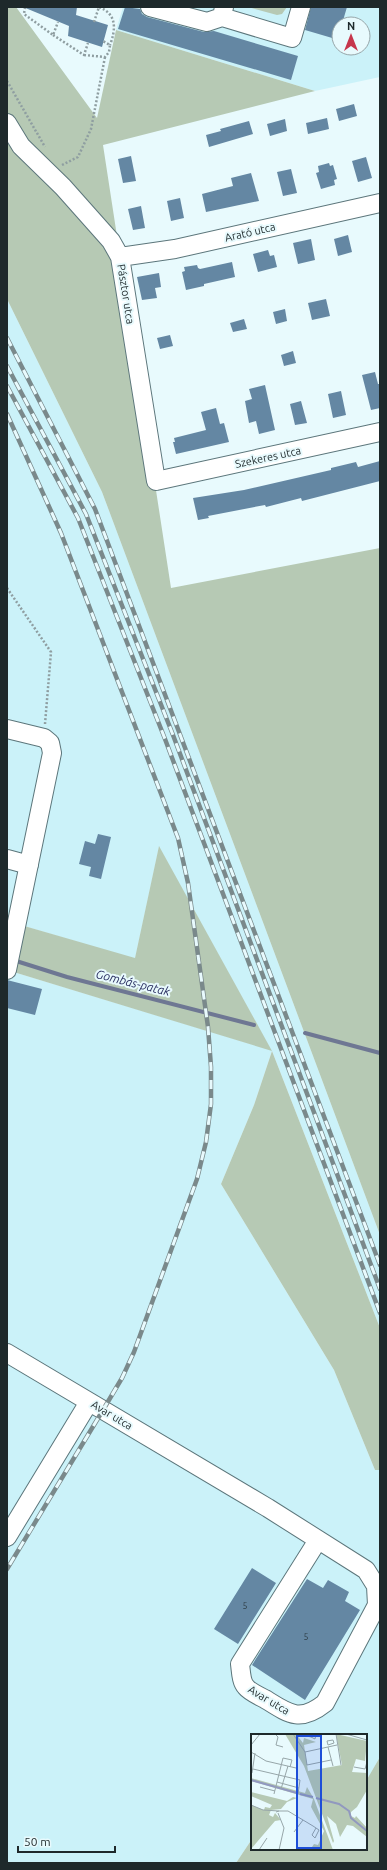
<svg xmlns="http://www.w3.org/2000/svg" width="387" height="1870" font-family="Ubuntu,sans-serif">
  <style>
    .built { fill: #cbf2f9; fill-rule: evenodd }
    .green { fill: #b6c9b4 }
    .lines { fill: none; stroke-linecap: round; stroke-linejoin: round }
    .stream { stroke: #6e7793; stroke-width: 4 }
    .building { fill: #6487a3 }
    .minor-casing { stroke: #5c767b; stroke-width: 20 }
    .path { stroke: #8f9ea1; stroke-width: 2.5; stroke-dasharray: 2 2; stroke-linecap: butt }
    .minor { stroke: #fff; stroke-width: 18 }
    .rail-casing { stroke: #7a898b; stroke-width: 4.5 }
    .rail { stroke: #e8fafd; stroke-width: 3; stroke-dasharray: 9; stroke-linecap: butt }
    .labels { text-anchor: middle; stroke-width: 4; stroke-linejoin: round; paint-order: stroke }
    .number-label { font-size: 9px; fill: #304049 }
    .street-label { font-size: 11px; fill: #1e292b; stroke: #e8fafd }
    .water-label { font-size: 12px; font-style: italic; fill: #2a2f61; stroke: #e8fafd }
    .inset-river { fill: none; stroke: #9198bf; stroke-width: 2 }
    .inset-road { fill: none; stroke: #97a6a9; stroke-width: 1 }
    .view { fill: #1d4ed8; fill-opacity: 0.15; stroke: #1d4ed8; stroke-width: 2 }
    .inset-edge { fill: none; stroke: #1e292b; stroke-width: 2 }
  </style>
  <rect width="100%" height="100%" fill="#e8fafd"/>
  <!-- built -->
  <path class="built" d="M123,7h257v70l-65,14 -199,-61zM339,24h24v24h-24z
    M7,299l95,193 278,743v93l-108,-277 -18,54 -33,79 113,186 41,100h5v287l-14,24v-46h-114v104l-16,24h-229v-893l264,80 -112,-203 -24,112 -128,-38z"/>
  <!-- green -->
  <path class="green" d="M7,7h9l81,111 19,-88 199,61 -212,54 68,443 209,-40v687l-278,-743 -95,-193z
    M248,7h39l-5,7 -5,1z
    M159,846l113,205 108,277v142h-5l-41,-100 -113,-186 33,-79 18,-54 -265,-81v-49l128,37z
    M380,1757v106h-144l16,-24v10h114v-68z"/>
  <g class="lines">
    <!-- stream -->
    <path class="stream" d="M13,960l54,17 187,48
      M305,1033l75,20"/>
  </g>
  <!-- building -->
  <path class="building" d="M23,7h54l-1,8 32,10 -6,22 -34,-11 1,-10z
    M125,7l15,2 2,5 5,3 57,15 10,-1 84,25 -7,24 -173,-51z
    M311,7h36l-5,17h-3v16l-34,-10z
    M354,104l3,12 -18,5 -3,-12z
    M327,118l2,11 -21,5 -2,-11z
    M285,119l2,12 -17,5 -3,-12z
    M249,121l4,13 -44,13 -3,-12 15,-4 -1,-2z
    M131,156l5,25 -13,2 -5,-24z
    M366,157l6,21 -14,4 -6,-21z
    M329,163l1,3 3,-1 4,14 -3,1 1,5 -14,4 -5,-16 3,-1 -1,-6z
    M291,169l6,24 -14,3 -6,-24z
    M251,173l8,28 -53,11 -4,-18 31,-8 -2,-8z
    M180,198l4,20 -13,3 -4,-20z
    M141,206l4,22 -12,2 -5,-21z
    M348,235l4,17 -14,4 -4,-17z
    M311,239l4,21 -17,4 -5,-21z
    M268,250l2,6 4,-1 3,12 -19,5 -5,-18z
    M232,262l3,15 -31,7v2l-18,4 -4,-18 3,-1 -1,-4 13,-2 1,3 2,1z
    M159,273l2,14 -6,1 2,10 -15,2 -5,-23z
    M326,299l4,17 -18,4 -4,-17z
    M285,309l2,12 -11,3 -3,-12z
    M244,319l3,10 -14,3 -3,-9z
    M170,335l3,11 -13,3 -3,-11z
    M293,351l3,12 -12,3 -3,-11z
    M375,372l3,12h2v24l-9,2 -9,-35z
    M265,385l10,45 -16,4 -3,-13 -7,2 -4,-22 7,-2 -3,-10z
    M341,391l5,24 -13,3 -5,-24z
    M301,401l6,22 -12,2 -5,-21z
    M216,408l4,16 4,-1 5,19 -53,12 -3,-12h2l-1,-4 32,-8 -5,-18z
    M380,461v20l-78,20 -1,-3 -35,9 -1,-2 -57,11 1,2 -11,2 -5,-22 51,-8 87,-20v-2l25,-6 2,5z
    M98,834l13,3 -10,42 -12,-3 2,-9 -12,-3 6,-23 10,3z
    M7,980l35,9 -7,26 -28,-7z
    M252,1568l24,15 -38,61 -24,-15z
    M307,1579l16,9 5,-8 21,12 -4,9 15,9 -55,90 -53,-35z"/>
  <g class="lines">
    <defs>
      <path id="minor" d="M150,7l57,15 15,-5
        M224,7l-2,10 70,21 9,-31
        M7,123l14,23 42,41 48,54 9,16 36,224 224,-49
        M120,257l55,-8 205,-46
        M7,729l37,9 6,5 2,10 -45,217
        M7,859l22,6
        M7,1353l261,155 98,62 10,16 1,19 -52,98c-25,20 -36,11 -60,-4 -6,-3 -15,-7 -19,-12 -5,-5 -5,-16 -6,-23l78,-124
        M7,1537l82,-135"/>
    </defs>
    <!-- minor casing -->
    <use href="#minor" class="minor-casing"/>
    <!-- path -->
    <path class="path" d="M25,7l-1,7 29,21 5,-13
      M94,22l5,-15c18,7 17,22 11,38
      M53,35l31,20 4,-12
      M84,55l21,2 4,-5 1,-7 -7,-4
      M7,81l38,66
      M62,165l16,-8 13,-28 14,-72
      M7,588l44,64 -6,72"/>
    <!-- minor -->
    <use href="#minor" class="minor"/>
    <defs>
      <path id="rail" d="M7,338l88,171 285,756
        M7,366l79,148 87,221 207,554
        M7,386l71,132 87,221 215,574
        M7,414l54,119 117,305 10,45 20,144 3,40v37l-5,38 -9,37 -63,173 -12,26 -19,32 -96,159"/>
    </defs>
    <!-- rail casing -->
    <use href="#rail" class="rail-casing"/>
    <!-- rail -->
    <use href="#rail" class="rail"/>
  </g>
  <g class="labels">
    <!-- number labels -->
    <g class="number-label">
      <text x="245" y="1609">5</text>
      <text x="306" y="1640">5</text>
    </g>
    <!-- street labels -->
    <g class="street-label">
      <text transform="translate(250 232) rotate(-13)" y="4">Arató utca</text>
      <text transform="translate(126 294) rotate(81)" y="4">Pásztor utca</text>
      <text transform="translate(268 457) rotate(-12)" y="4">Szekeres utca</text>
      <text transform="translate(112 1415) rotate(31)" y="4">Avar utca</text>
      <text transform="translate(269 1700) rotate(31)" y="4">Avar utca</text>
    </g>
    <!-- water labels -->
    <g class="water-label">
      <text transform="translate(133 983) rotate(14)" y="4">Gombás-patak</text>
    </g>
  </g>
  <!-- overview -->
  <g transform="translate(251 1734)">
    <rect width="116" height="116" fill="#e8fafd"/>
    <path d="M34,0h11l7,9 1,-5 12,4 -12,3 4,26 34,-6 -6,-31 31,7 -2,20 -9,-2 -4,13 15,1v17l-10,17 -6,5v4l4,2 1,-2 11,12v9l-14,-11 -6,-1 -7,12 -4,-13 -9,-8 7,25 -1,2 -29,-77zM0,44l54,15 2,-6 7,12 19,51h-23l4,-6 4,1 6,-14 -13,-24 2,-8 -62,-18zM0,58l36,9 6,-4 4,1 -10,4 -6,7 -10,1 -2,5 4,2 2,-4 6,7 -6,1 -24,28v-44l13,5 1,-3 5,1 2,-3 -21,-9z" fill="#b6c9b4"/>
    <path class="inset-river" d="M0,46l46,13M49,60l13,3M65,64l23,6 10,7 2,7 16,13"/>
    <path class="inset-road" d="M24,0l3,3 -2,8 7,2M42,0l12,18 2,13 24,-5M47,0l13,3M61,0l-1,3 4,2 1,-5M85,0l5,31M95,0l21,6M0,11l9,-11M77,11l6,-2 -1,-3 -6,1 1,4M77,13l5,19M0,18l15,9 30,7M54,18l32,-7M103,33l11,2 2,-7M2,35l47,11 -2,14M1,39l3,-20M26,48l22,6M9,53l15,4M30,55l7,-23M23,60l9,-36 9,2 -2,7M0,71l12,5 16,1 -3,1M28,77h9l25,15 6,4 -4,8 -3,-3 4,-7M27,79l6,15 -5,22M43,98l9,-12M8,116l8,-12"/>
    <path class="view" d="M46,2h24v112h-24z"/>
    <rect width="116" height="116" class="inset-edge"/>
  </g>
  <!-- border -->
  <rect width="387" height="1870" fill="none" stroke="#1e292b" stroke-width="16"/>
  <!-- north arrow -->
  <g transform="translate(351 36)"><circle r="19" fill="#e8fafd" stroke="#97a6a9"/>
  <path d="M0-3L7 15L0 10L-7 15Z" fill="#c6364c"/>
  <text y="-6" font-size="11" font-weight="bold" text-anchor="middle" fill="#1e292b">N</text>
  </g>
  <!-- scale -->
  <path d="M18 1846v6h97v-6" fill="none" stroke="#1e292b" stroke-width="2"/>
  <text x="24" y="1846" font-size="12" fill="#1e292b" stroke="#e8fafd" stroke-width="3" paint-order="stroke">50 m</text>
</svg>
